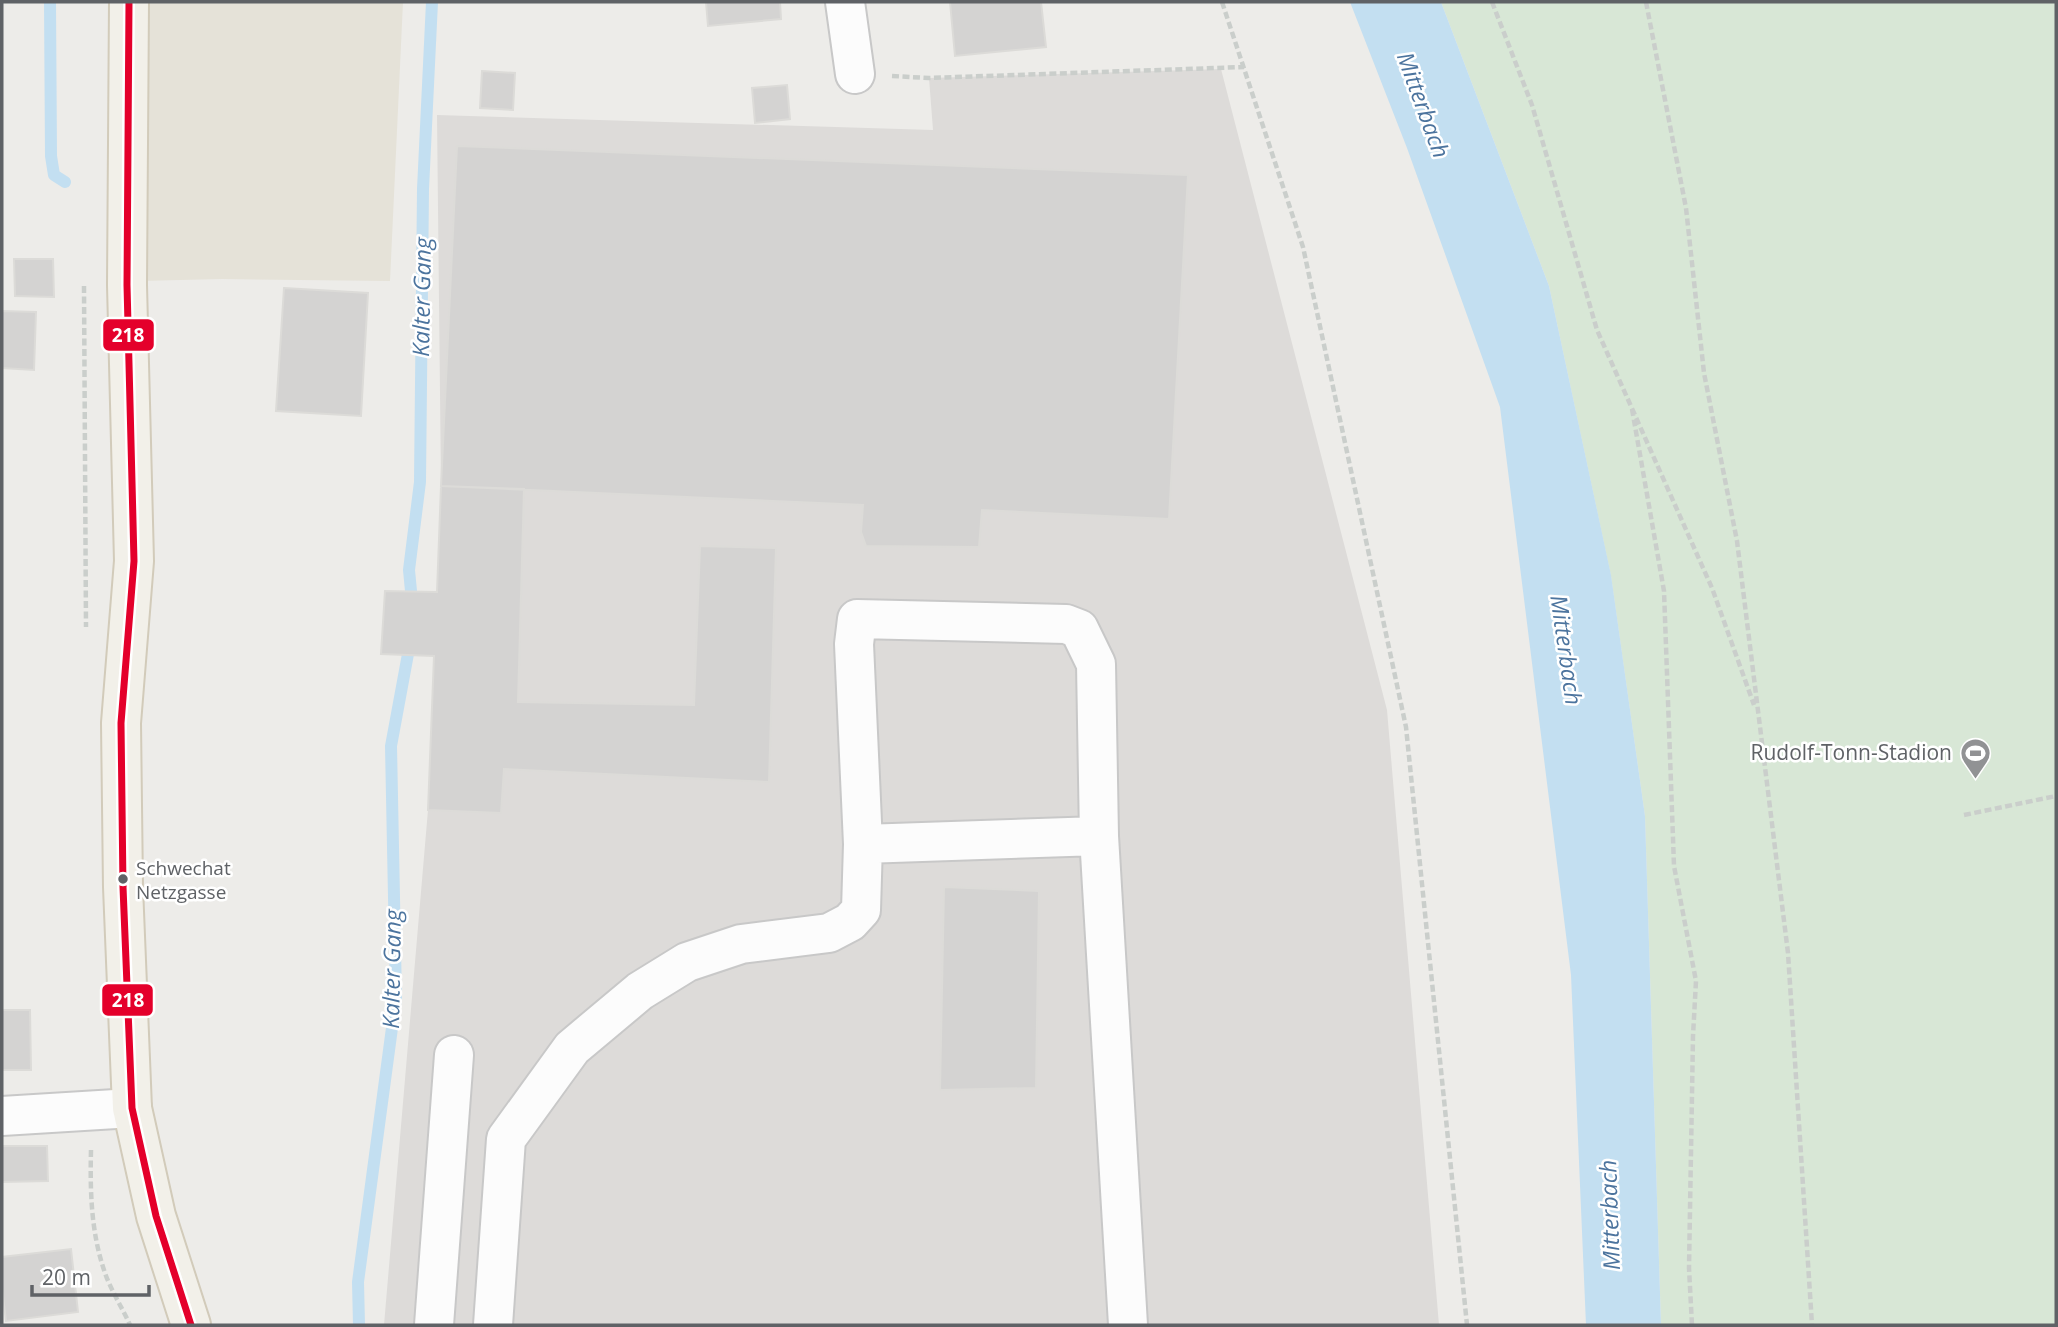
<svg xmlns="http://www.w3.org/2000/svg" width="2058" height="1327" font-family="'Open Sans',sans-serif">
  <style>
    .commercial { fill: #e5e2d8 }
    .industrial { fill: #dddbd9 }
    .green { fill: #d8e7d6 }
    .water { fill: #c3dff1 }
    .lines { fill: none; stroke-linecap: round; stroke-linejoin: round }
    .stream { stroke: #c3dff1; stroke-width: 12 }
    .building { fill: #d4d3d2; stroke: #dcdbd8; stroke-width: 2 }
    .minor-casing { stroke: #c8c8c8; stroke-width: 42 }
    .major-casing { stroke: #d2cbba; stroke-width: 42 }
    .path { stroke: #cacecb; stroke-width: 4.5; stroke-dasharray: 7 3.5; stroke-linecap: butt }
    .minor { stroke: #fcfcfc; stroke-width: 38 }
    .major { stroke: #f2f0e9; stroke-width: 38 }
    .bus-1-casing { stroke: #fff; stroke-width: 12 }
    .bus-1 { stroke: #e4002b; stroke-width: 7 }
    .bus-dot { fill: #5f6266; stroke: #fff; stroke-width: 2.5 }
    .labels { text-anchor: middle; stroke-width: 5; stroke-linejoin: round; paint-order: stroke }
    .bus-label { font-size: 19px; fill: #5f6266; stroke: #fff; text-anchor: start }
    .poi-label { font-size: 21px; fill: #5f6266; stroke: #fff; text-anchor: end }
    .water-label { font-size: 23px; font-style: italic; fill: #4c749e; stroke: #fff }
    .line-badge { stroke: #fff; stroke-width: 2.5 }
    .badge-label { font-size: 19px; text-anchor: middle; font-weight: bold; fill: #fff }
  </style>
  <rect width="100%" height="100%" fill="#edece9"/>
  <!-- commercial -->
  <path class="commercial" d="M139,2h264l-13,279 -168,-2 -83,2z"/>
  <!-- industrial -->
  <path class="industrial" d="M1221,69l166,641 52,615h-1055l44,-515 6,-154 -53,-2 4,-63h52l4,-105 -4,-371 496,15 -4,-52z"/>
  <!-- green -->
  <path class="green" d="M1441,2h615v1323h-395l-16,-509 -34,-240 -62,-290z"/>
  <!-- water -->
  <path class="water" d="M1350,2h91l108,284 62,289 34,241 16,509h-75l-15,-350 -71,-568 -93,-259z"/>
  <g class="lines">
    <!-- stream -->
    <path class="stream" d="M50,2l1,154 3,19 11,7
      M411,591l-2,-21 11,-88 3,-293 9,-187
      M359,1325l-1,-43 38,-284 -5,-252 17,-92"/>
  </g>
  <!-- building -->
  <path class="building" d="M706,2h74l1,17 -73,7z
    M950,2h91l5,45 -91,9z
    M482,71l33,2 -2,37 -33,-2z
    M787,85l3,34 -35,4 -3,-35z
    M457,146l731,29 -19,344 -187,-9 -3,37 -113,-1 -5,-14 2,-27 -422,-19z
    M14,259h39l1,38 -39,-1z
    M284,288l84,5 -7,123 -85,-5z
    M2,311l34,1 -2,58 -32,-2z
    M441,486l83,3 -6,213 176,3 6,-159 76,2 -7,234 -265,-13 -3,44 -73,-3 6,-154 -53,-2 4,-63 52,1z
    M944,887l95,4 -3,197 -96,2z
    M2,1010h28l1,60h-29z
    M2,1146h45l1,35 -46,1z
    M71,1249l7,63 -72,9 -4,-33v-31z"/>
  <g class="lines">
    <defs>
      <path id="minor" d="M845,2l10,72
        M863,844l236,-8
        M2,1116l130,-8
        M434,1325l20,-270
        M493,1325l13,-186 66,-91 68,-57 47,-29 54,-18 88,-11 21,-11 11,-12 2,-66 -9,-200 3,-25 209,5 13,5 17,35 3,172 29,489"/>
      <path id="major" d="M129,2l-2,283 7,276 -13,162 2,164 9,221 24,108 35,109"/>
    </defs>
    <!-- minor casing -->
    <use href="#minor" class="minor-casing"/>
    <!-- major casing -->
    <use href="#major" class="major-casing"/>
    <!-- path -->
    <path class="path" d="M1222,2l81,245 103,480 61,598
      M1492,2l40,103 65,225 115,258 42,117
      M1646,2l40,206 18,165 33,168 51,412 24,372
      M892,76l37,2 315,-11
      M84,286l2,341
      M1632,409l32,182 10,275 22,115 -3,55 -4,232 3,57
      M1964,815l92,-19
      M91,1150c-1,41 0,81 13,120 6,19 18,37 26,55"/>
    <!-- minor -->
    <use href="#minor" class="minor"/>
    <!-- major -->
    <use href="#major" class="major"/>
    <defs>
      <path id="bus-1" d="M129,2l-2,283 7,276 -13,162 2,164 9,221 24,108 35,109"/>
    </defs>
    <!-- bus-1 casing -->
    <use href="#bus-1" class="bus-1-casing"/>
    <!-- bus-1 -->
    <use href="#bus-1" class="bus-1"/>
  </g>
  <!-- icons -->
  <defs>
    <symbol id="stadium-pin" viewBox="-11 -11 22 30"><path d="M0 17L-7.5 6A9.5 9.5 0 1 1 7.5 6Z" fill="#919294" stroke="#fff"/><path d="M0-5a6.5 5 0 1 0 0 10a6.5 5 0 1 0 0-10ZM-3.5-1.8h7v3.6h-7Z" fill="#fff"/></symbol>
  </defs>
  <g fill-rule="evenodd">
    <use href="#stadium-pin" x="1958" y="736" width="35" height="47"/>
  </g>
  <!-- markers -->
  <circle class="bus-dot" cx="123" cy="879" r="6"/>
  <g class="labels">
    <!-- bus labels -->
    <g class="bus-label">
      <text x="136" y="875">Schwechat<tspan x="136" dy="24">Netzgasse</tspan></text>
    </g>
    <!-- poi labels -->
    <g class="poi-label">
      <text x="1952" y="760">Rudolf-Tonn-Stadion</text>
    </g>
    <!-- water labels -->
    <g class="water-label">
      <text transform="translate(1423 105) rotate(70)" y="8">Mitterbach</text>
      <text transform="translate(422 297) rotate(-89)" y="8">Kalter Gang</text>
      <text transform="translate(1566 650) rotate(82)" y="8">Mitterbach</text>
      <text transform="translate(392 969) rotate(-89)" y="8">Kalter Gang</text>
      <text transform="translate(1610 1215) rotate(-92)" y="8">Mitterbach</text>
    </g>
  </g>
  <g class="line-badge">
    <rect x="102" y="318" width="53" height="34" rx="7" fill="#e4002b"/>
    <rect x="101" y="983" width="53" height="34" rx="7" fill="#e4002b"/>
  </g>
  <g class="badge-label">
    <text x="128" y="342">218</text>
    <text x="128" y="1007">218</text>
  </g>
  <!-- border -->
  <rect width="2058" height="1327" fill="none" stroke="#5f6266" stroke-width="7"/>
  <!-- scale -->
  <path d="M32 1285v10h117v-10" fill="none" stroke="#5f6266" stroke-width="3.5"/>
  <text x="42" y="1285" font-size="21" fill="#5f6266" stroke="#ffffff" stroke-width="5" paint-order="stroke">20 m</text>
</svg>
